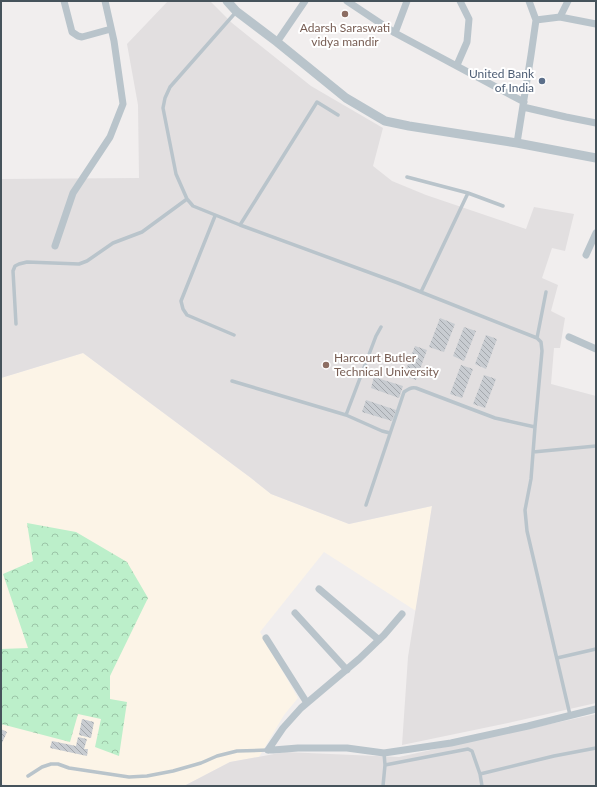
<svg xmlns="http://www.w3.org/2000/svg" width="597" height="787" font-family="Lato,sans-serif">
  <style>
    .commercial { fill: #fcf4e7 }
    .education { fill: #e2dfe0 }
    .forest { fill: url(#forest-crowns) }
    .building { fill: url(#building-back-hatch) }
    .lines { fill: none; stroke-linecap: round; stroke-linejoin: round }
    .service { stroke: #b9c4cb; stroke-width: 3.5 }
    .minor { stroke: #b9c4cb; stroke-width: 7 }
    .tertiary { stroke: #b9c4cb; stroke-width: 9 }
    .education-dot { fill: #8d6e63; stroke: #fff; stroke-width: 1.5 }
    .service-dot { fill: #5c6f8a; stroke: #fff; stroke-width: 1.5 }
    .labels { text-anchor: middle; stroke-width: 4; stroke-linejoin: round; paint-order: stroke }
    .education-label { font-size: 12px; fill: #785e54; stroke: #fff }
    .service-label { font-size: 12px; fill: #4e5e75; stroke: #fff; text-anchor: end }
  </style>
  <defs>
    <pattern id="forest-crowns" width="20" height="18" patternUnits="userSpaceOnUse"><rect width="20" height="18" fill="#bcefca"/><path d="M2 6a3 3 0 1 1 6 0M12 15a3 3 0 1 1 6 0" fill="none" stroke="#9bc4a7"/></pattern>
    <pattern id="building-back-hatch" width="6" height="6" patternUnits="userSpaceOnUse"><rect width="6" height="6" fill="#c8ccd1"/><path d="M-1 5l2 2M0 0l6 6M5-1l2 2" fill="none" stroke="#a4a8ad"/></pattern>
  </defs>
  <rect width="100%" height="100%" fill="#f1eeee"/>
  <!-- commercial -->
  <path class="commercial" d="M83,353l168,125 20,16 78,30 83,-18 -16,105 -92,-59 -64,80 38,66 -14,17 -25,42 -29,5 -46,24h-174l-9,-3v-405z"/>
  <!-- education -->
  <path class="education" d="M168,1h42l22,22 79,63 72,42 -10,38 19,15 34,14 100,34 8,-22 40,7 -9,37 -13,-3 -10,30 16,7 -7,26 14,7 -5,30h-6l-3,36 45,12v307l-88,20 -106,22 6,-88 24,-151 -83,18 -78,-30 -20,-16 -168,-125 -82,25v-199l138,-1 -1,-73 -11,-61z
    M596,714v72h-412l46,-24 55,-10 114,5z"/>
  <!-- forest -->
  <path class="forest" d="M27,523l49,9 51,30 21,36 -38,78v23l17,3 -8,54 -24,-9 6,-28 -23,-5 -8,28 -69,-18v-75l27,-1 -25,-74 30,-13z"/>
  <!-- building -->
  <path class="building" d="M440,318l15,6 -11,28 -15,-5z
    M464,327l12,4 -12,30 -11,-5z
    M486,335l11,4 -11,30 -11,-5z
    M415,346l12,4 -11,30 -12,-5z
    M461,365l12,4 -11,29 -12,-4z
    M484,375l12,4 -11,29 -12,-4z
    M374,377l29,9 -4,12 -28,-10z
    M366,400l30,10 -4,11 -30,-9z
    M82,719l12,3 -3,16 -12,-3z
    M1,729l6,3 -6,13z
    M78,737l9,2 -3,10h4l-1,7 -37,-8 2,-7 24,5z"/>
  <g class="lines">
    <!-- service -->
    <path class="service" d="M236,12l-66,75 -5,11 -2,10 13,66 11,25 6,7 47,19 158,58 139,55 4,4 1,9 -7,76 -4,52 -6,31 2,21 43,184
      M407,177l61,16 -47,99
      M468,193l35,13
      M215,216l-34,85 2,8 4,6 47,20
      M240,225l77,-123 21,13
      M16,324l-3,-53 2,-5 4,-2 8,-2 52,2 8,-3 26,-18 29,-11 45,-33
      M537,338l9,-46
      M232,381l114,34 36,16 8,2
      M346,415l30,-79 5,-9
      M533,452l63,-6
      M366,505l38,-113c4,-3 7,-5 12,-4l79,30 40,9
      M557,658l39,-9
      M384,753l1,12 83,-16 4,2 8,23
      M28,776l14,-9 9,-3h7l11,4 60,9 18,-1 26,-5 28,-8 16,-7 20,-5 31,-1
      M383,786l2,-21
      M482,786l-2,-12 74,-18 42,-8"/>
    <!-- minor -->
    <path class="minor" d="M64,1l8,31 6,4 4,1 29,-8
      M347,1l48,32 129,69
      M560,17l8,-16
      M536,20l24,-3 36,7
      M395,33l12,-32
      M277,42l28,-41
      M457,65l10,-23 2,-23 -9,-18
      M523,107l43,10 30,6
      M517,143l14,-88 5,-35 -7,-19
      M55,246l18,-53 37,-56 13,-33 -9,-63 -9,-40
      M586,255l10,-22
      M569,337l27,12
      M319,589l60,51
      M295,613l52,57
      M266,638l41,65
      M268,750h5l25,-2h49l37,5 67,-10 77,-17 68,-17
      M268,750l15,-22 18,-20 58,-49 25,-24 18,-21"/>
    <!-- tertiary -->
    <path class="tertiary" d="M227,1l9,10 41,31 69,56 39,23 24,5 108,17 79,15"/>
  </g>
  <!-- markers -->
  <g class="education-dot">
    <circle cx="345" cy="14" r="4"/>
    <circle cx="326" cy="365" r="4"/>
  </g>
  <circle class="service-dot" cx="542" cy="81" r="4"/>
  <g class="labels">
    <!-- education labels -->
    <g class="education-label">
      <text x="345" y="32">Adarsh Saraswati<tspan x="345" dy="14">vidya mandir</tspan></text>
      <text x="334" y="362" text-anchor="start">Harcourt Butler<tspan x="334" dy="14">Technical University</tspan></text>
    </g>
    <!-- service labels -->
    <g class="service-label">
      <text x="534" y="78">United Bank<tspan x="534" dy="14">of India</tspan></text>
    </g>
  </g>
  <!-- border -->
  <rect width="597" height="787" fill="none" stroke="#46535b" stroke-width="4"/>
</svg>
